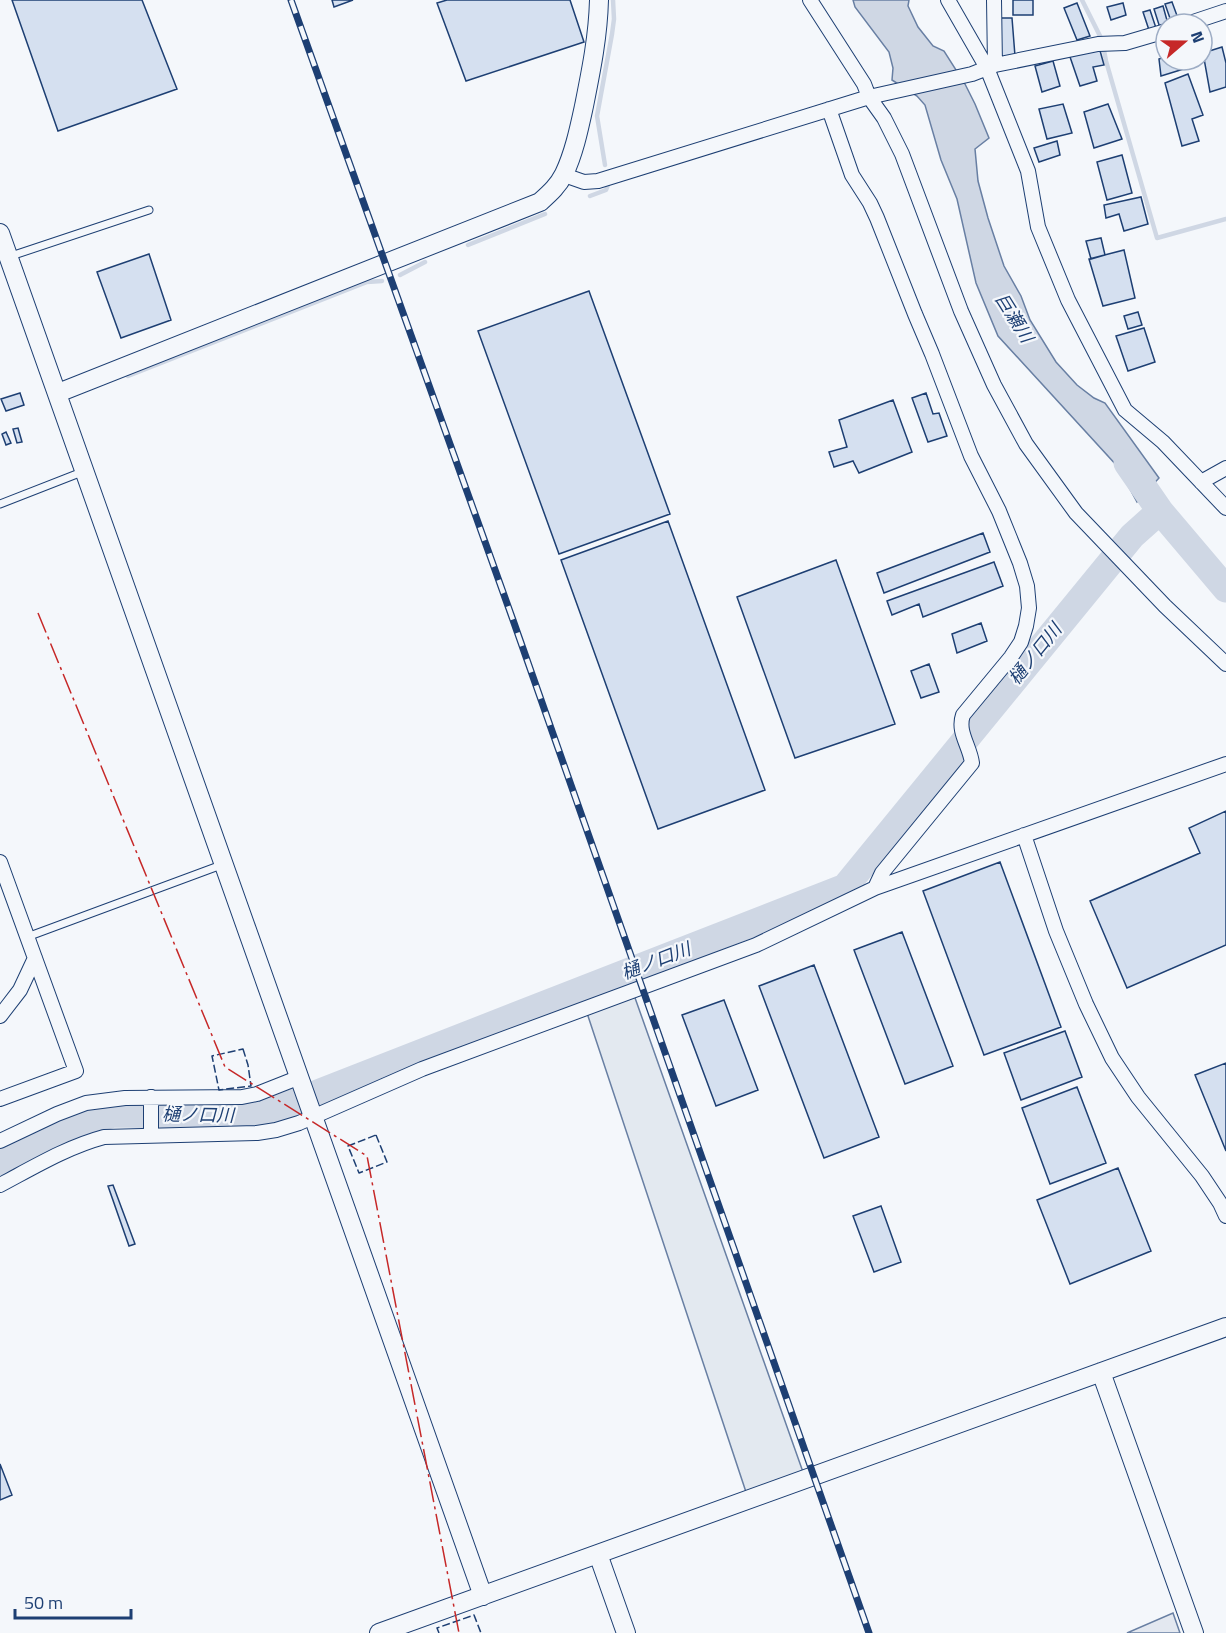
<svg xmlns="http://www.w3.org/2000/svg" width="1226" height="1633" font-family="'Titillium Web','Noto Sans JP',sans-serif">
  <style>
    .green { fill: #e3e9f0; stroke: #687fa3; stroke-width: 1.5 }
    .parking { fill: #e3e8f0; stroke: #687fa3; stroke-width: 1.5 }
    .water { fill: #cfd7e4; stroke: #687fa3; stroke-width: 1.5 }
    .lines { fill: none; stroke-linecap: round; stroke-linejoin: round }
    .stream { stroke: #cfd7e4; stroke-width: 4.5 }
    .river { stroke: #cfd7e4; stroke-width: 27 }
    .building { fill: #d5e0f0; stroke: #1d3f73; stroke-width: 1.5 }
    .service-casing { stroke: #1d3f73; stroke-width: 9 }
    .minor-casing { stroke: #1d3f73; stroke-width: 16 }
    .tertiary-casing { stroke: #1d3f73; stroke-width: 20 }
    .service { stroke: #f4f7fb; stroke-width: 7 }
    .minor { stroke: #f4f7fb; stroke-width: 14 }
    .tertiary { stroke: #f4f7fb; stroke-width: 18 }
    .rail-casing { stroke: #1d3f73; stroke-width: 7 }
    .rail { stroke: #f4f7fb; stroke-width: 4.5; stroke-dasharray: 14; stroke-linecap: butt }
    .fence { stroke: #1d3f73; stroke-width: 1.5; stroke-dasharray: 8 3; stroke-linecap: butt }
    .power { stroke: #c62828; stroke-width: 1.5; stroke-dasharray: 21 4.5 3 4.5; stroke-linecap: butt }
    .labels { text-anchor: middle; stroke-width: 4.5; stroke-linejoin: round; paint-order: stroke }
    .water-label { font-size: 18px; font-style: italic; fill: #1d3f73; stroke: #f4f7fb }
  </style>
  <rect width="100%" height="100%" fill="#f4f7fb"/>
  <!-- green -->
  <path class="green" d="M634,995l169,477 -57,20 -159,-479z"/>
  <!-- parking -->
  <path class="parking" d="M1173,1613l7,20h-53z"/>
  <!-- water -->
  <path class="water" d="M853,0h56l-1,6 10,21 15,19 11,5 21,33 10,20 14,34 -14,11 3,32 10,37 16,48 17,30 9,24 26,42 21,23 17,13 11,5 54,75 -22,24 -19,-35 -120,-131 -22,-53 -19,-84 -16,-39 -16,-55 -8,-9 -25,-16 1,-12 -4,-16 -34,-45z"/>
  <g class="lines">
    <!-- stream -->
    <path class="stream" d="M1082,0l20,40 4,21 51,177 69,-19
      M605,165l-8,-49 15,-82 2,-15 -1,-19
      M590,196l16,-6 2,-5
      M468,245l77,-31
      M400,275l25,-13
      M128,376l239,-94 15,-1"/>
    <!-- river -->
    <path class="river" d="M1127,463l33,48 66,78
      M0,1162l83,-39 30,-9 130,2 31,-6 571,-223 287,-351 28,-25"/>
  </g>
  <!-- building -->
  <path class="building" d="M12,0h130l35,89 -119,42z
    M332,0h21l-19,7z
    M447,0h123l14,42 -118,39 -29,-78z
    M1013,0h20v15h-20z
    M1172,2l7,19 -7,3 -7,-20z
    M1077,3l13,33 -13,4 -13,-32z
    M1123,3l3,12 -15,5 -4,-13z
    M1163,6l5,18 -8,4 -6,-19z
    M1150,10l6,18 -7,2 -6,-18z
    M997,18h15l3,38 -17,1z
    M1166,46v14h19l2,8 -26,8 -2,-17 3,-1 -1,-11z
    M1099,47l5,18 -11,2 4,14 -17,5 -11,-32z
    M1222,47l4,16v24l-16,5 -7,-39z
    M1053,61l7,25 -18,6 -7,-26z
    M1188,74l15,41 -11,4 7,22 -17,5 -17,-63z
    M1063,104l9,29 -25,6 -8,-30z
    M1108,104l14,35 -28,9 -10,-36z
    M1057,141l3,14 -21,7 -5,-14z
    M1122,155l10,38 -25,7 -10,-38z
    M1141,197l7,27 -24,7 -5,-17 -13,4 -2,-13z
    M1101,238l4,17 -14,4 -5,-18z
    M1124,250l11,48 -32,8 -14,-47z
    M149,254l22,66 -50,18 -24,-66z
    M589,291l81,223 -111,40 -81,-223z
    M1138,312l4,13 -14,4 -4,-13z
    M1144,328l11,34 -27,9 -12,-35z
    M20,393l4,12 -18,6 -5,-12z
    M926,393l7,21 6,-1 8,23 -19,6 -16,-44z
    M893,400l19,52 -53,21 -6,-12 -19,6 -5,-15 18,-5 -8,-27z
    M18,428l4,14 -5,1 -4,-14z
    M6,432l5,11 -5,2 -4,-11z
    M668,521l97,269 -107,39 -97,-269z
    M983,533l7,19 -106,41 -7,-20z
    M836,560l59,164 -100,34 -58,-161z
    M994,562l9,24 -80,31 -4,-13 -27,11 -5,-14z
    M981,623l6,18 -30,12 -5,-19z
    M929,664l10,28 -18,6 -10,-27z
    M1226,811v134l-99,43 -37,-87 110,-48 -11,-25z
    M1000,862l61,165 -77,28 -61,-164z
    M902,932l51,134 -48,18 -51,-134z
    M814,965l65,172 -55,21 -65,-172z
    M724,1000l34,90 -42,16 -34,-91z
    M1065,1031l17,46 -61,23 -17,-47z
    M1226,1063v88l-31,-76z
    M1077,1087l29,76 -56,21 -28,-76z
    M1118,1168l33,83 -81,33 -33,-84z
    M113,1185l22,59 -6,2 -21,-60z
    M881,1206l20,56 -27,10 -21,-56z
    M0,1464l12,31 -12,5z"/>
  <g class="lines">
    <defs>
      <path id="service" d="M11,256l138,-46
        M0,504l82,-32
        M27,937l197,-73"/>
      <path id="minor" d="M810,0l54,84 5,13 15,21 18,36 59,157 33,74 32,59 50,69 89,93 61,58
        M948,0l39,68 41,103 10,56 30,73 57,110 38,32 63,66
        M994,0l1,65
        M1187,24l39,-13
        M829,109l23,66 18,28 7,15 38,96 17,40 39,102 28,55 21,52 7,23 2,22 -3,18 -5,16 -10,15 -48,58c-6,17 7,31 9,48l-90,110 -7,15
        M564,175l20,7 14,-1 271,-84 103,-23 23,-9 103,-21 27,-1 41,-12
        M1201,482l25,-14
        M1024,835l32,96 30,73 26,54 26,39 64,79 18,27 6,13
        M0,862l76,209 -76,28
        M0,1016l20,-26 15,-32
        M151,1097v38
        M0,1141l57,-27 29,-11 39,-5 117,-1 15,-3 43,-17
        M0,1185c34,-18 67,-38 104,-48l153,-4 19,-3 23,-7 123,-54 334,-124 119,-57 351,-124"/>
      <path id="tertiary" d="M0,233l483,1363
        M58,393l482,-191c10,-9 18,-16 24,-28 10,-21 15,-45 20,-68 7,-35 14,-69 15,-106
        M1101,1372l93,261
        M598,1554l28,79
        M379,1633l847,-306"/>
    </defs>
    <!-- service casing -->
    <use href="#service" class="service-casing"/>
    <!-- minor casing -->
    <use href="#minor" class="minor-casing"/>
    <!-- tertiary casing -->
    <use href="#tertiary" class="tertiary-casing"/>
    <!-- service -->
    <use href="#service" class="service"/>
    <!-- minor -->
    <use href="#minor" class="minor"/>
    <!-- tertiary -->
    <use href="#tertiary" class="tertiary"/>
    <defs>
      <path id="rail" d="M291,0l222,620 356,1013"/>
    </defs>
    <!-- rail casing -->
    <use href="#rail" class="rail-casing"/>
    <!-- rail -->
    <use href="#rail" class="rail"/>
    <!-- fence -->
    <path class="fence" d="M243,1049l5,16 3,21 -32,4 -7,-34z
      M376,1135l11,27 -28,11 -11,-27z
      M439,1633l-2,-5 37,-13 7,18"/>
    <!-- power -->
    <path class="power" d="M38,613l187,454 142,89 92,477"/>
  </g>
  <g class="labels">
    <!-- water labels -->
    <g class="water-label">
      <text transform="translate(1014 318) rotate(58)" y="6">巨瀬川</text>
      <text transform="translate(1035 654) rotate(-51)" y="6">樋ノ口川</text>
      <text transform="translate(656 961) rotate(-21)" y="6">樋ノ口川</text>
      <text transform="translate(198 1115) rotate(1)" y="6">樋ノ口川</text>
    </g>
  </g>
  <!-- north arrow -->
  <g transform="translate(1184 42) rotate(70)"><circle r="28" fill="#f4f7fb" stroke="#9eadc5" stroke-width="1.5"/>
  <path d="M0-4.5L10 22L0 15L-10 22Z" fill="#c62828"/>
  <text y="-9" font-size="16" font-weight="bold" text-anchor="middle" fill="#1d3f73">N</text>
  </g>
  <!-- scale -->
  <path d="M15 1609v9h116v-9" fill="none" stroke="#1d3f73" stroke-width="3"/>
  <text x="24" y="1609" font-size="18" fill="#1d3f73" stroke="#f4f7fb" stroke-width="4.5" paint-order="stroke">50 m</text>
</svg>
